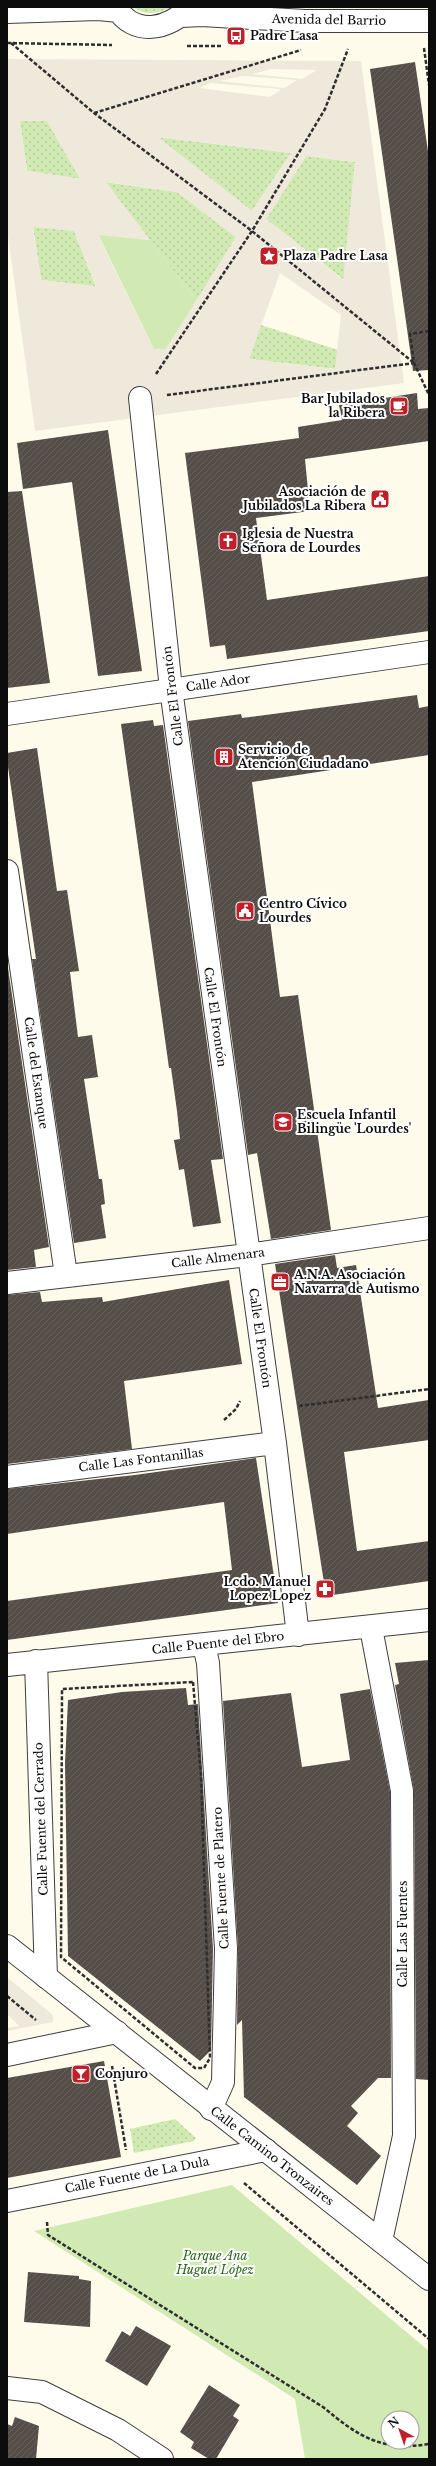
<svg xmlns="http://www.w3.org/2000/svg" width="436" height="2466" font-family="'Libre Baskerville',serif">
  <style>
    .grass { fill: url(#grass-dots) }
    .park { fill: #d1eab4; fill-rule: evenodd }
    .plaza { fill: #eee9db; fill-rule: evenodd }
    .building { fill: url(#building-hatch) }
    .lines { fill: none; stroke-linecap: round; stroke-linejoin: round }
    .pedestrian-casing { stroke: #3f3f3f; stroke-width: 24 }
    .minor-casing { stroke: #3f3f3f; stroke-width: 24 }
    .tertiary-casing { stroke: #3f3f3f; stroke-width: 24 }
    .path { stroke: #2e2e2e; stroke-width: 2.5; stroke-dasharray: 4 2; stroke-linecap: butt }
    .pedestrian { stroke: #fff; stroke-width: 22 }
    .minor { stroke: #fff; stroke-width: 22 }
    .tertiary { stroke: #fff; stroke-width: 22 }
    .labels { text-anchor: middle; stroke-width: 4; stroke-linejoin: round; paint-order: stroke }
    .street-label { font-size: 12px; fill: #0c0c0c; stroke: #fff }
    .poi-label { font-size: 12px; font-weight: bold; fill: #0c0c0c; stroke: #fff; text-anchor: start }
    .park-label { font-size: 12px; font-style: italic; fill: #2b651b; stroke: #fff }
  </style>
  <defs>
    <pattern id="grass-dots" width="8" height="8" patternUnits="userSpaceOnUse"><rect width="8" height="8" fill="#d1eab4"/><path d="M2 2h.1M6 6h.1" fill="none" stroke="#b2c89a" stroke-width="1.8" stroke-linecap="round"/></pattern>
    <pattern id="building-hatch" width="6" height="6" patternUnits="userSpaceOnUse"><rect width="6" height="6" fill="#554d48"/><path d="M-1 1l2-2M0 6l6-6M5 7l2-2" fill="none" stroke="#68625e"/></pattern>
  </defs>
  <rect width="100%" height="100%" fill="#fffbeb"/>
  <!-- grass -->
  <path class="grass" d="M133,7h38c-13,7 -25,9 -38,0z
    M20,121h27l34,58 -54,-8z
    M157,137l134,16 -39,58z
    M306,156l49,6 -11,118 -78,-61z
    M105,182l72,10 59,45 -39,64z
    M33,226l41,5 22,56 -55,-7z
    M261,325l77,25 -3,19 -86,-10z
    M175,2119l21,19 -2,3 -60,12 -4,-24z"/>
  <!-- park -->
  <path class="park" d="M98,234l52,6 47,61 -32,49 -11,-1z
    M232,2185l197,166v108h-124l-10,-60 -261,-168zM388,2418h24v24h-24z"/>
  <!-- plaza -->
  <path class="plaza" d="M7,59l354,2 43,322 -369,48 -28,-202zM272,69l45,1 -15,9 -50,-5zM242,76l55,4 -13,8 -64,-7zM210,83l70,6v1l-10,7 -71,-9zM20,121h27l33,58 -53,-8zM158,137l133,16 -39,58zM306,156l49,6 -12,118 -77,-61zM106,182l71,10 59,45 -71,113 -11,-1 -56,-114 52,5zM33,227l41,4 22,55 -55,-6zM280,273l61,42 -6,54 -86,-10z
    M7,1977l46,38v7l-46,9v-3l12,-2 -12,-12z"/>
  <!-- building -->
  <path class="building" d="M415,62l14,96v212l-16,1 -43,-302z
    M417,393l1,16 11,-1v33l-124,18 5,52 -54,7 11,82 162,-24v55l-202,28 -2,-14 -15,2 -25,-194 114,-15 -1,-11 44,-7 -3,-15z
    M108,430l34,241 -44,5 -26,-194 -49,7 -6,-46z
    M22,491l28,192 -43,5v-196z
    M417,695l2,13 10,-2v49l-177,27 28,215 18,-2 33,235 -60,9 -14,-86 -9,2 -60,-434 53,-7 1,4z
    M153,720l1,6 9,-1 60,434 -12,1 10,63 -28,4 -9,-58 -5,1 -5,-30 6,-1 -3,-28 -6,-43h-2l-48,-344z
    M37,748l20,143 10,-1 12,81 -9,1 8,65 14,-2 6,42 -14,2 15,100h3l3,25 -4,1 5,33 -32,5 -42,-284h4l-29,-199v-7z
    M7,961l42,286 -15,3 2,17 -29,3z
    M335,1255l2,13 19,-3 22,143 51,-8v40l-85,12 13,99 72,-10v40l-103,15 -51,-332z
    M229,1280l13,84 -118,17 8,68 -125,15v-169l33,-3 2,10 60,-5 1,5z
    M256,1458l22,145 -271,37v-39l225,-31 -8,-68 -217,32v-45l128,-14z
    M429,1660v420l-13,-1 -2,-288 -19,-106 4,-1 -4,-21z
    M186,1688l2,17 10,-1 15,245 -2,101 -11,11 -132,-105 -3,-193 3,-63 54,-8z
    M370,1689l20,103 1,286h-13l-27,28 7,7 -11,13 34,30 -24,29 -113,-88 -2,-77 -5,5 1,-77 -15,-247 68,-8 11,74 48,-7 -10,-66z
    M104,2061l17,96 -114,21v-100z
    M28,2272l51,4v3l12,2 -1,46 -66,-5z
    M136,2326l35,20 -24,40 -42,-25 17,-30 8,5z
    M209,2385l31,20 -7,11 6,4 -23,39h-7l-18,-11 3,-6 -14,-10z
    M15,2417l24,9 -3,33h-29v-35l5,2z"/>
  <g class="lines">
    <defs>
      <path id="pedestrian" d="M140,398l31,291"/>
      <path id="minor" d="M171,689l104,754 23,192
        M7,714l422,-62
        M7,871l59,404
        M7,1283l241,-28 181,-27
        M7,1477l268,-34
        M371,1628l31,163 2,345 -23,105
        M204,1645l4,18 18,286 -3,133 -12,27
        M36,1661l10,316
        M7,1665l422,-45
        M7,2055l110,-23
        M7,2201l259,-51
        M7,2388l35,4 76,38 44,29"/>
      <path id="tertiary" d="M116,7c17,30 54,23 73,0
        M7,12l91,-3 21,2
        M181,16l21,-1 103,6h124
        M7,1946l422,333"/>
    </defs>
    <!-- pedestrian casing -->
    <use href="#pedestrian" class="pedestrian-casing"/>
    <!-- minor casing -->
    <use href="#minor" class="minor-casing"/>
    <!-- tertiary casing -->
    <use href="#tertiary" class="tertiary-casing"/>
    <!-- path -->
    <path class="path" d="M7,43l105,2
      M11,43l83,70 158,118 162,132
      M187,46h35
      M424,48l5,37
      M94,113l207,-63
      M429,331l-19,3 4,29 15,32
      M429,337v8
      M156,374l96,-143 73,-122 23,-60
      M167,395l247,-32
      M299,1406l130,-17
      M224,1420l12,-11 4,-8
      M193,1682l8,93 9,283 -6,10h-9l-134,-111 1,-268z
      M7,1996l29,24
      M112,2066l14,84
      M244,2183l185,156
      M47,2222l1,13 275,172c35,29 58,45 106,37"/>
    <!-- pedestrian -->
    <use href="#pedestrian" class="pedestrian"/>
    <!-- minor -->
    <use href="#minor" class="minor"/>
    <!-- tertiary -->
    <use href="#tertiary" class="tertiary"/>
  </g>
  <!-- icons -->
  <defs>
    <symbol id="bus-square" viewBox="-11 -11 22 22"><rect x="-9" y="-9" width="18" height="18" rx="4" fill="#c0202a" stroke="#fff"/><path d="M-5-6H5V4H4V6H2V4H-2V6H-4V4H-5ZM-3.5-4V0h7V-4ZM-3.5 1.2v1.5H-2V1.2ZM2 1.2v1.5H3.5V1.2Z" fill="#fff"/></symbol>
    <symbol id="sight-square" viewBox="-11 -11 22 22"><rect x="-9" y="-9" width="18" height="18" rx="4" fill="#c0202a" stroke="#fff"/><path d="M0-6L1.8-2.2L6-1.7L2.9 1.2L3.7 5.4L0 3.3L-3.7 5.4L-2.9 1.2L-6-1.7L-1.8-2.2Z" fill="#fff"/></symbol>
    <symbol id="cafe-square" viewBox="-11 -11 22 22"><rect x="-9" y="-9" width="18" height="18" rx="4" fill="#c0202a" stroke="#fff"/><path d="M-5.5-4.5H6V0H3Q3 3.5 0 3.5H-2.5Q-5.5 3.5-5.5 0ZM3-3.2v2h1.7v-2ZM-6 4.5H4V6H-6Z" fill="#fff"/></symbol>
    <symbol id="civic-square" viewBox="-11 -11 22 22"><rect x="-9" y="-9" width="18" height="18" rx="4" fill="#c0202a" stroke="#fff"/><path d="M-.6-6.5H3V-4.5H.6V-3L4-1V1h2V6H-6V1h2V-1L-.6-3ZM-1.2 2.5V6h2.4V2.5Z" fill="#fff"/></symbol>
    <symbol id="church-square" viewBox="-11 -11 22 22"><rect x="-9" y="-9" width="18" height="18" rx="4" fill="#c0202a" stroke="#fff"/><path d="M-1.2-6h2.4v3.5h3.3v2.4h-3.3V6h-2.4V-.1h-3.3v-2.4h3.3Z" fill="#fff"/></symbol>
    <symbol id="building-square" viewBox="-11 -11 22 22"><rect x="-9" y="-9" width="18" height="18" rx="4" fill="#c0202a" stroke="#fff"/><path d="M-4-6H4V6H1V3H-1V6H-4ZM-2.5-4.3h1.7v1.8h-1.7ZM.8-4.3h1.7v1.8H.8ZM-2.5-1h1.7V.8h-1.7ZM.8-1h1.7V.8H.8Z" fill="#fff"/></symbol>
    <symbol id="school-square" viewBox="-11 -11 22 22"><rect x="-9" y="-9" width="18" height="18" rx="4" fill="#c0202a" stroke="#fff"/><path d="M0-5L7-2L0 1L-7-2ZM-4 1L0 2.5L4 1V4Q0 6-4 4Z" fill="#fff"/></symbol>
    <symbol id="office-square" viewBox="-11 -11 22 22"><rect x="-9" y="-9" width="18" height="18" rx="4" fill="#c0202a" stroke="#fff"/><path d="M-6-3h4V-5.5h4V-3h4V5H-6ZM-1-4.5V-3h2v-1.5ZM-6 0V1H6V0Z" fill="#fff"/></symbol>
    <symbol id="pharmacy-square" viewBox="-11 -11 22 22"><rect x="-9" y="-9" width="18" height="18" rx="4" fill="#c0202a" stroke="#fff"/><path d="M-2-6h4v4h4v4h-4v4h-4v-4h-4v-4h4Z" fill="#fff"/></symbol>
    <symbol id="bar-square" viewBox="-11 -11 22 22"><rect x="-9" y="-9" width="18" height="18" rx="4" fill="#c0202a" stroke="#fff"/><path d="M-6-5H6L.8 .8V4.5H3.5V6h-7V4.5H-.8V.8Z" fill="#fff"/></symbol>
  </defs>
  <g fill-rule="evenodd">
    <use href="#bus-square" x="225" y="25" width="22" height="22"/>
    <use href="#sight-square" x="258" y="245" width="22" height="22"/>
    <use href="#cafe-square" x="388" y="395" width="22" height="22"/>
    <use href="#civic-square" x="369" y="488" width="22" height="22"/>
    <use href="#church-square" x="217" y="530" width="22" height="22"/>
    <use href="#building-square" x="213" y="746" width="22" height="22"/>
    <use href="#civic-square" x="234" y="900" width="22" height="22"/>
    <use href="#school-square" x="272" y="1111" width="22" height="22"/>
    <use href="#office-square" x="269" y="1271" width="22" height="22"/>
    <use href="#pharmacy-square" x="314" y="1578" width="22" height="22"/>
    <use href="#bar-square" x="70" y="2063" width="22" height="22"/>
  </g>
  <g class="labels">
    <!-- street labels -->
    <g class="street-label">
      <text transform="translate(329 20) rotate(1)" y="4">Avenida del Barrio</text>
      <text transform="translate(218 683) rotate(-8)" y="4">Calle Ador</text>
      <text transform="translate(173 696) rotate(-97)" y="4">Calle El Frontón</text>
      <text transform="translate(215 1017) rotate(82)" y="4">Calle El Frontón</text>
      <text transform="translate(36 1073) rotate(82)" y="4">Calle del Estanque</text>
      <text transform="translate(218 1258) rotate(-7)" y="4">Calle Almenara</text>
      <text transform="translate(260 1338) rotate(82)" y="4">Calle El Frontón</text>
      <text transform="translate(141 1460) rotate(-7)" y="4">Calle Las Fontanillas</text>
      <text transform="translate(218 1643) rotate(-6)" y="4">Calle Puente del Ebro</text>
      <text transform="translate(41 1819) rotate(-92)" y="4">Calle Fuente del Cerrado</text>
      <text transform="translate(221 1878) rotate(-93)" y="4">Calle Fuente de Platero</text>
      <text transform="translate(403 1934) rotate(-90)" y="4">Calle Las Fuentes</text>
      <text transform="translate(272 2156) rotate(38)" y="4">Calle Camino Tronzaires</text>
      <text transform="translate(137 2175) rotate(-11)" y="4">Calle Fuente de La Dula</text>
    </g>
    <!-- poi labels -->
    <g class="poi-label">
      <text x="250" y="40">Padre Lasa</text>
      <text x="283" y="260">Plaza Padre Lasa</text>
      <text x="385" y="403" text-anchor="end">Bar Jubilados<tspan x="385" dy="14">la Ribera</tspan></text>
      <text x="366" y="496" text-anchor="end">Asociación de<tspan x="366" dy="14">Jubilados La Ribera</tspan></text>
      <text x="242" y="538">Iglesia de Nuestra<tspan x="242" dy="14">Señora de Lourdes</tspan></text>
      <text x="238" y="754">Servicio de<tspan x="238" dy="14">Atención Ciudadano</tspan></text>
      <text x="259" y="908">Centro Cívico<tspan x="259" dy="14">Lourdes</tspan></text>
      <text x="297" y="1119">Escuela Infantil<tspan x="297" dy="14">Bilingüe 'Lourdes'</tspan></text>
      <text x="294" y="1279">A.N.A. Asociación<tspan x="294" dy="14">Navarra de Autismo</tspan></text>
      <text x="311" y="1586" text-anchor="end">Lcdo. Manuel<tspan x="311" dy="14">Lopez Lopez</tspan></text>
      <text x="95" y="2078">Conjuro</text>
    </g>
    <!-- park labels -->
    <g class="park-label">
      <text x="215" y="2260">Parque Ana<tspan x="215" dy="14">Huguet López</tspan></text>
    </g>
  </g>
  <!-- border -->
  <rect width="436" height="2466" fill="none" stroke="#0c0c0c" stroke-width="16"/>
  <!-- north arrow -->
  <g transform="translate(400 2430) rotate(320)"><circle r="19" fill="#ffffff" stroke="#9e9e9e"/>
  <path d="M0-3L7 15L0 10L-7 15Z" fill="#c0202a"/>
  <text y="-6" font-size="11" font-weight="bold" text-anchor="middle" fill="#0c0c0c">N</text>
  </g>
</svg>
